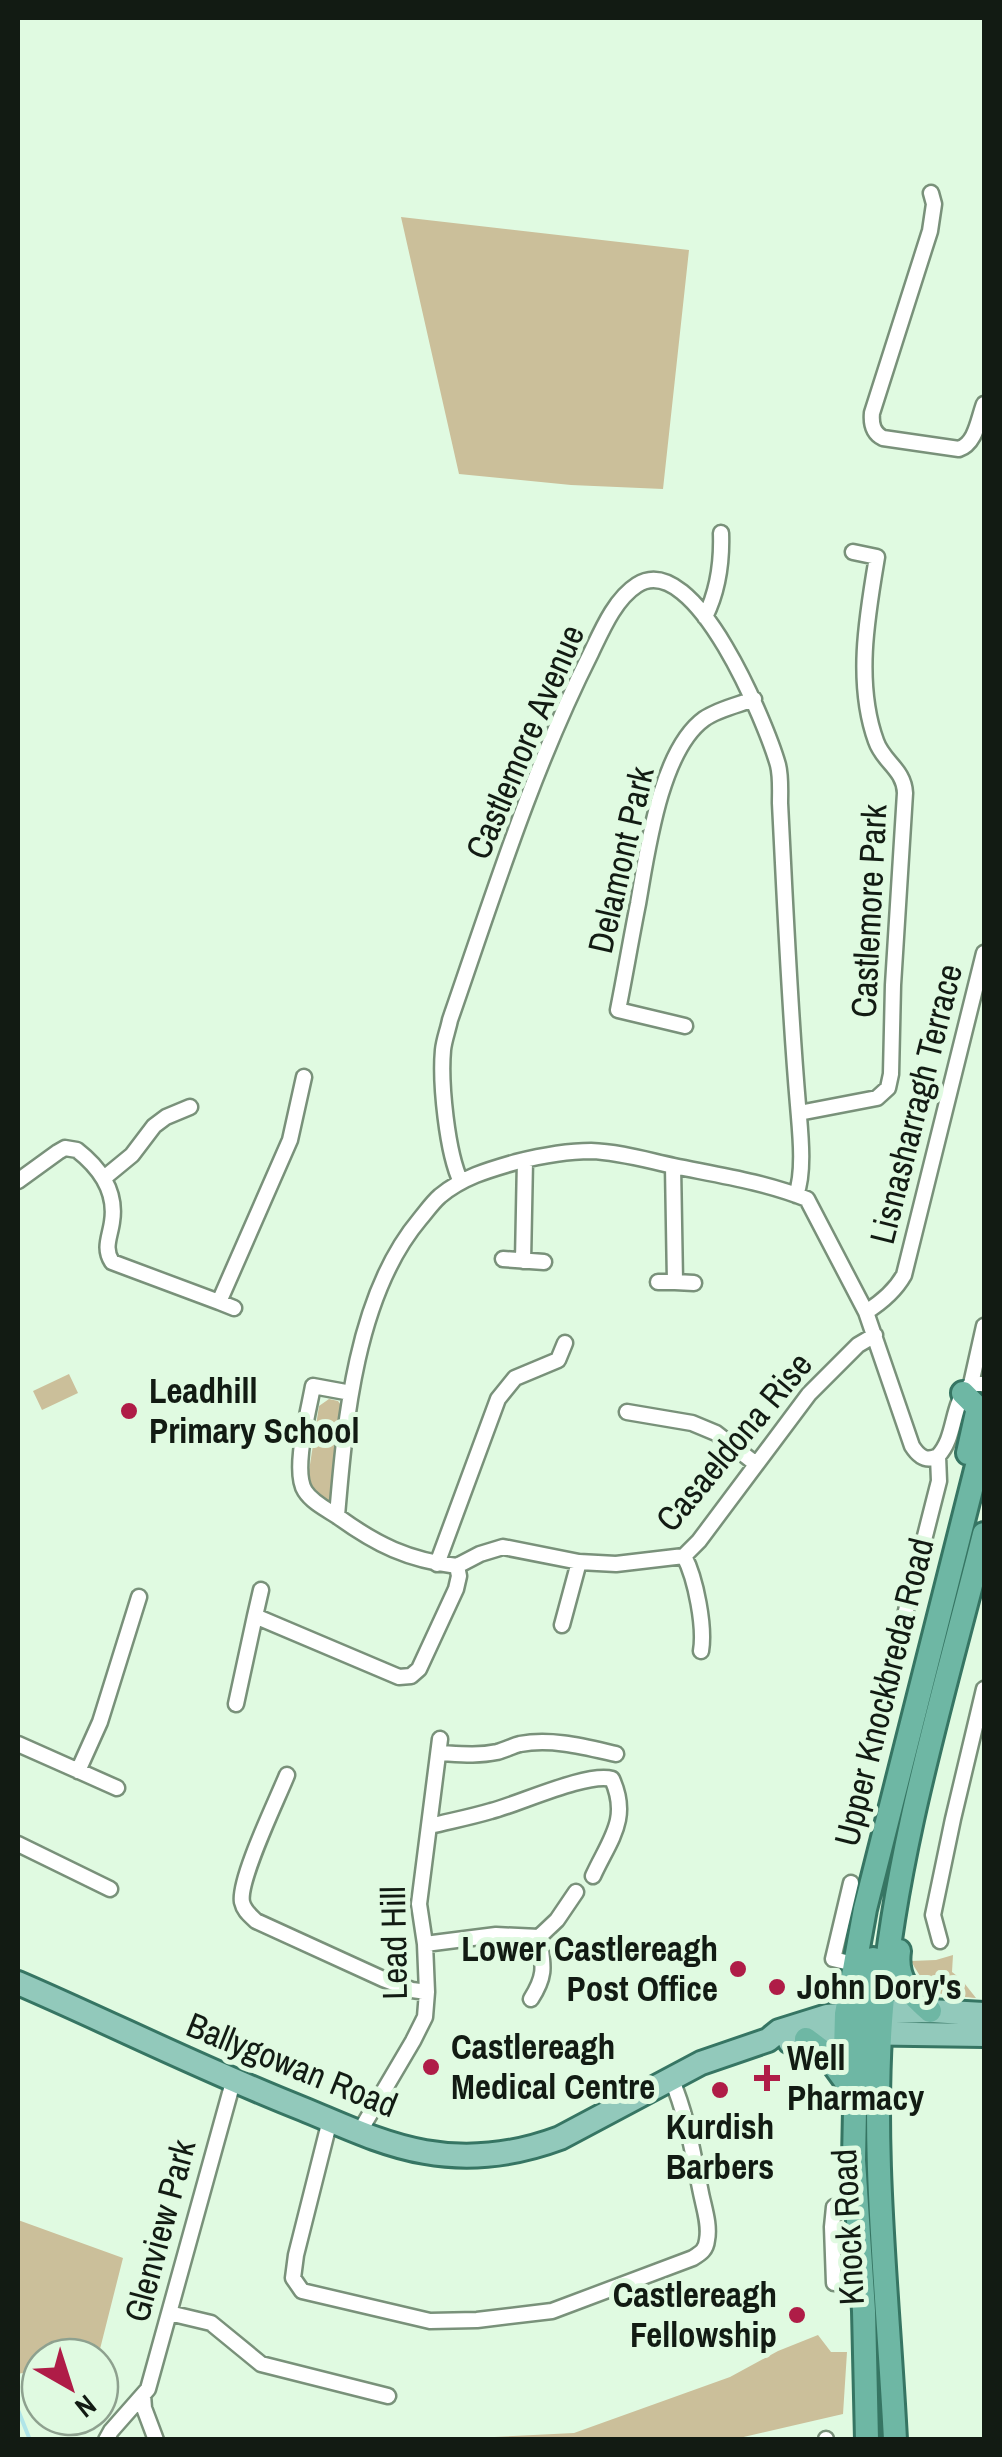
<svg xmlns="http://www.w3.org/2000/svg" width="1002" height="2457" font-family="'Archivo Narrow',sans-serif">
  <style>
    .green { fill: #cbbf9a }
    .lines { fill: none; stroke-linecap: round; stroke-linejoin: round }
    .stream { stroke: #b0e5e8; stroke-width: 4 }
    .minor-casing { stroke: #79917a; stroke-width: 19 }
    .primary-casing { stroke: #367563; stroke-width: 28 }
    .trunk-casing { stroke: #367563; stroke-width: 28 }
    .minor { stroke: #fff; stroke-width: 14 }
    .primary { stroke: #92c9bb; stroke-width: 22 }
    .trunk { stroke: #6eb7a4; stroke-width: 22 }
    .poi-dot { fill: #af1c47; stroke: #e0fae1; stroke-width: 4 }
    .labels { text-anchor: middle; stroke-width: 10; stroke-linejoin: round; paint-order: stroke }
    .street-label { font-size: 35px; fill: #121b13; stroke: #e0fae1 }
    .poi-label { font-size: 35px; font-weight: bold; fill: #121b13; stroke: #e0fae1; text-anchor: start }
  </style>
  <rect width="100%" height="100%" fill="#e0fae1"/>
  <!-- green -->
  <path class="green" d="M401,217l288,33 -26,239 -92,-4 -112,-11z
    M69,1374l9,19 -36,17 -9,-19z
    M329,1399l9,2 5,7 -11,94h-11l-14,-18 12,-78z
    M953,1955l-1,17 9,7 15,19c-40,-4 -44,0 -65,-37l25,-1z
    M18,2220l105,38 -25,99h-58v12l-22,5z
    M818,2335l13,17h16l-4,62 -108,25h-282l121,-6 156,-56 48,-26z"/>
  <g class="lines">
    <!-- stream -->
    <path class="stream" d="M18,2410l12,30"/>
    <defs>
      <path id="minor" d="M931,193l3,11 -4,27 -58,182c-1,11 1,20 11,25l76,11c17,-6 19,-29 25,-45
        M705,617c13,-26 17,-55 16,-84
        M685,1026l-67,-16c7,-35 13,-71 20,-106 9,-51 22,-153 66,-185 14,-10 34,-14 50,-20
        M799,1113l78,-15 11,-10 3,-14 2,-89 12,-192c-1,-24 -22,-31 -29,-52 -21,-58 -9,-125 1,-184l-24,-5
        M673,1166l2,116 19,1
        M104,1178l28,-23 22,-29 12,-9 24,-10
        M18,1181l40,-29 7,-4 12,2c23,18 40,41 35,72 -2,15 -9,26 0,40l107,40 71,-162 14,-63
        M461,1182c-14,-29 -21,-99 -18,-132 1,-10 5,-20 7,-30 43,-124 82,-250 141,-367 11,-23 24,-54 46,-68 58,-37 130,141 141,180 3,12 2,26 2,38 1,20 2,40 3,60 4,81 8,161 15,242 2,25 7,66 -2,90
        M503,1259l41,3
        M523,1261l2,-101
        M658,1282h17
        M219,1302l15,6
        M866,1312c16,-10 29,-21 38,-37l80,-322
        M971,1384l13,-58
        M627,1412l65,11 24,10 40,31
        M938,1456c19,-20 12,-52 33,-72h13
        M337,1516c-11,-7 -25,-14 -32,-25 -13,-20 4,-81 8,-105l38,7
        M684,1556c12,23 21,71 17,95
        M437,1564l61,-165 17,-21 43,-18 7,-17
        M457,1566c-49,-6 -80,-21 -120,-50 8,-96 19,-221 83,-297 6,-7 12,-16 20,-23 23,-19 48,-26 76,-34 24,-6 50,-11 75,-11 28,1 55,9 83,15 44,9 91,16 133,33l59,113 46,134c7,11 14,16 26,10
        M457,1566l23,-12 23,-7 76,15 37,2 68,-8 15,-15 110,-147 49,-49 17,-10
        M255,1616l6,-26
        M562,1625l17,-63
        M236,1704l19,-88 144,61 12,-1 8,-7 37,-80 3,-13 -2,-10
        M876,1729l63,-248 -1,-25
        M18,1744l99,44
        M440,1753c19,1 38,3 57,-1 8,-2 15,-6 23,-8 32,-6 65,3 96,10
        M78,1771l22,-49 39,-125
        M287,1775c-10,25 -49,105 -45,127 2,9 8,13 14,19l127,58 29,11 15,2
        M430,1826c20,-5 41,-9 61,-15 28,-7 96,-39 121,-32 18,40 -2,60 -19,97
        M18,1844l92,45
        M851,1883l-18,76 21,5
        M940,1941l-7,-26 20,-96 31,-130
        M425,1944l71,-9 43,2 18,-17 19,-28
        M531,1999c16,-25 12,-34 8,-62
        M330,2120l-34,135 -3,23 9,13 128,30 47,-1 75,-9 141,-53c8,-5 13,-8 14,-18 3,-15 -3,-32 -6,-47 -8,-39 -14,-78 -30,-115
        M360,2131l53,-90 12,-24 2,-25 -2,-48 -6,-40 21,-165
        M834,2283l-2,-56 2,-20h24
        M169,2313l42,10 50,41 127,32
        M143,2395l1,13 12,32
        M826,2439v1
        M106,2440l5,-9 37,-42 85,-307"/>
      <path id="primary" d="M18,1983c95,41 188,88 285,126 39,16 80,36 122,43 45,8 92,2 135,-14l141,-75 67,-23 11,-9 48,-15 34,-3 69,-2 54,3
        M790,2042l55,-9 139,2"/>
      <path id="trunk" d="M963,1393l15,15 -10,45
        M899,1951c-4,29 11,42 31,60
        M855,2033l10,-32 8,-42
        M806,2039l20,15 21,29
        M862,2093v-41l13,-34
        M867,2440l-3,-129 -10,-151 1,-50 -7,-10 -3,-47 1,-39 19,-105 119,-471
        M895,2440c-7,-142 -25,-291 -13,-432 14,-161 63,-318 102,-474"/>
    </defs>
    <!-- minor casing -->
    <use href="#minor" class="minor-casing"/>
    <!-- primary casing -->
    <use href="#primary" class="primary-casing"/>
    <!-- trunk casing -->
    <use href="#trunk" class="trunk-casing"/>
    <!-- minor -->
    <use href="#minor" class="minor"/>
    <!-- primary -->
    <use href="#primary" class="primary"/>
    <!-- trunk -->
    <use href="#trunk" class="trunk"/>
  </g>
  <!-- markers -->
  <g class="poi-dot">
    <circle cx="129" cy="1411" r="10"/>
    <circle cx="738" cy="1969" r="10"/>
    <circle cx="777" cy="1987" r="10"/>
    <circle cx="431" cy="2067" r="10"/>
    <path d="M762 2063h10v10h10v10h-10v10h-10v-10h-10v-10h10z"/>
    <circle cx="720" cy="2090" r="10"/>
    <circle cx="797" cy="2315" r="10"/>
  </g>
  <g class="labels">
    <!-- street labels -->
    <g class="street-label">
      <text transform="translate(525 742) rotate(-67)" y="12">Castlemore Avenue</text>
      <text transform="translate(621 860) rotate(-77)" y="12">Delamont Park</text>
      <text transform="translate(869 911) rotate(-87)" y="12">Castlemore Park</text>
      <text transform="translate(916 1104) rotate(-76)" y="12">Lisnasharragh Terrace</text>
      <text transform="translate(734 1442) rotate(-50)" y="12">Casaeldona Rise</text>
      <text transform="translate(884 1692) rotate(-76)" y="12">Upper Knockbreda Road</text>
      <text transform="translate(394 1943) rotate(-91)" y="12">Lead Hill</text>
      <text transform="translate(292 2065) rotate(22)" y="12">Ballygowan Road</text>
      <text transform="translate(848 2227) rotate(-93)" y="12">Knock Road</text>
      <text transform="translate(160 2231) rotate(-75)" y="12">Glenview Park</text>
    </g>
    <!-- poi labels -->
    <g class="poi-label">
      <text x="149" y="1403">Leadhill<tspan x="149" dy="40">Primary School</tspan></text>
      <text x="718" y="1961" text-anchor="end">Lower Castlereagh<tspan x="718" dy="40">Post Office</tspan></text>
      <text x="797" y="1999">John Dory's</text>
      <text x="451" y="2059">Castlereagh<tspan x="451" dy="40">Medical Centre</tspan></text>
      <text x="787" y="2070">Well<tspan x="787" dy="40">Pharmacy</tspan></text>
      <text x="720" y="2139" text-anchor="middle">Kurdish<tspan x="720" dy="40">Barbers</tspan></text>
      <text x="777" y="2307" text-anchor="end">Castlereagh<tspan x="777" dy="40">Fellowship</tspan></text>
    </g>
  </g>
  <!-- border -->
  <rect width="1002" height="2457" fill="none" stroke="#121b13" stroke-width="40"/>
  <!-- north arrow -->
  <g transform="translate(70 2387) rotate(141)"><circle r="48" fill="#e0fae1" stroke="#8ea18f" stroke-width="2.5"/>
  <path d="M0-8L18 38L0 25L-18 38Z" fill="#af1c47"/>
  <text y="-15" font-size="28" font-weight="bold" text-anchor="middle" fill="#121b13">N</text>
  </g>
</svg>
